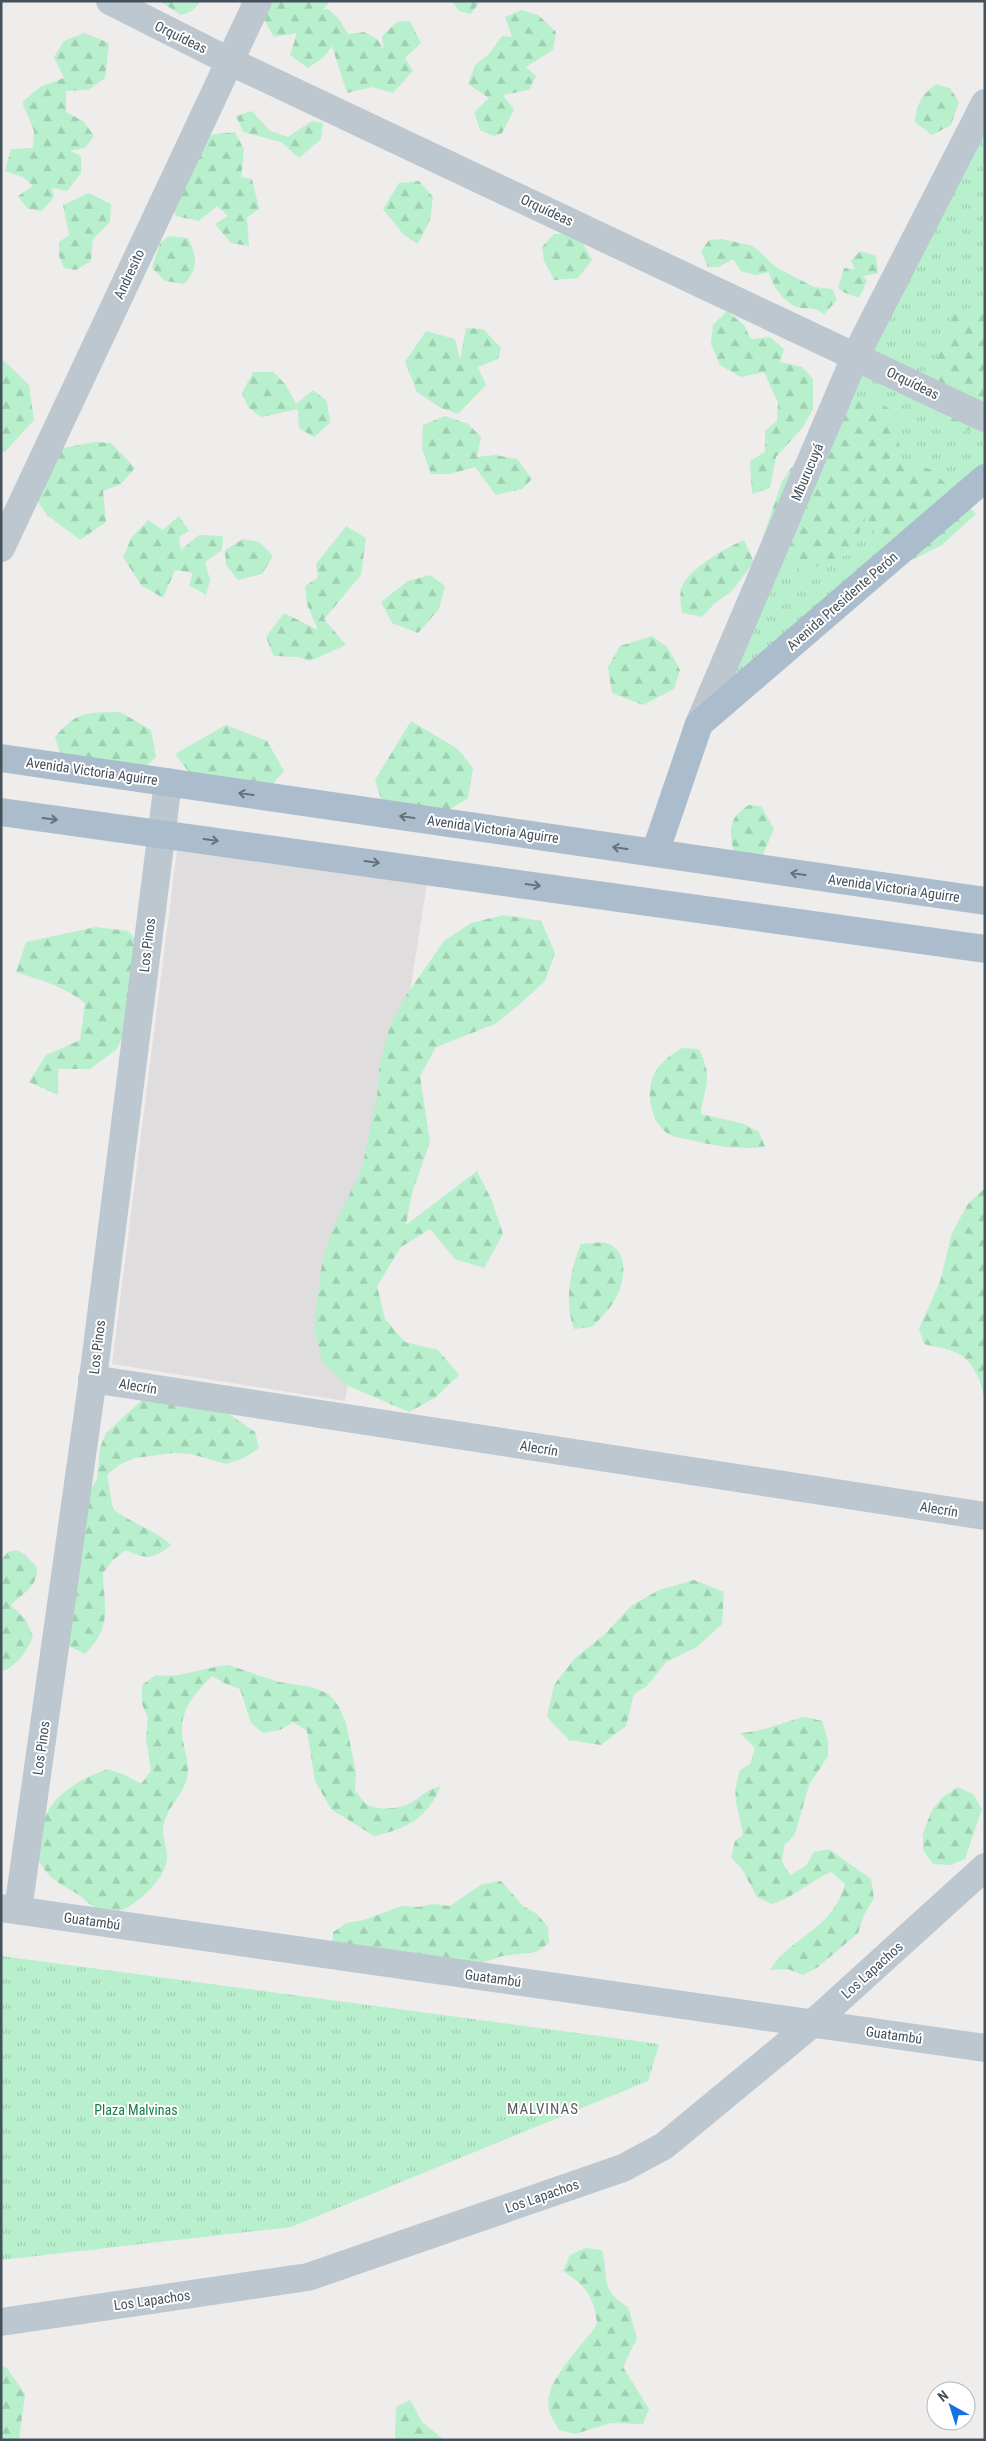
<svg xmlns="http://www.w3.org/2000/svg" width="986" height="2441" font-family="'Roboto Condensed',sans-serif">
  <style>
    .education { fill: #e0ddde }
    .grass { fill: url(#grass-tufts) }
    .forest { fill: url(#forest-firs) }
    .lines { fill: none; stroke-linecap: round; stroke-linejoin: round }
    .minor { stroke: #bcc7d0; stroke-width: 28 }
    .major { stroke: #abbdcd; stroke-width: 28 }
    .oneway { stroke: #63717c }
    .labels { text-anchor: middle; stroke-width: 4; stroke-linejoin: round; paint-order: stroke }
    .street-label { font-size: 14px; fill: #44505a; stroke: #fff }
    .park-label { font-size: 14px; fill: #147d46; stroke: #fff }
    .neighbourhood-label { font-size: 15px; letter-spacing: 1px; fill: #595d62; stroke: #fff }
  </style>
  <defs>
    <pattern id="grass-tufts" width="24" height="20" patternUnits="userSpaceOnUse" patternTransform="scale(1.25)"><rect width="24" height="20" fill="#b8efcc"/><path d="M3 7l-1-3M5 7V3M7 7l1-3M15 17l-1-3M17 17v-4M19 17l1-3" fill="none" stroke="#9fcfb1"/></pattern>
    <pattern id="forest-firs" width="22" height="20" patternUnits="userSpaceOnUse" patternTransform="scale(1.25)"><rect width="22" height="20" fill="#b8efcc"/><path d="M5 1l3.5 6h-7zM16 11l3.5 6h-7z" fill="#9fcfb1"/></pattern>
  </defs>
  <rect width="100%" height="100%" fill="#efecec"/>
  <!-- education -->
  <path class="education" d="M177,851l250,33 -82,517 -233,-37z"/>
  <!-- grass -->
  <path class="grass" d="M985,103v375l-286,246z
    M1,1956l658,88 -11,37 -357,146 -290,33z"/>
  <!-- forest -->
  <path class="forest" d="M200,1l-8,10 -11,4 -20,-13z
    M253,1h77l-7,8h5l11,10 9,15 16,-2 13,7 7,11 -2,-14 15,-14 13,-1 11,22 -16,15 8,13 -20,22 -21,-6 -25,6 -15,-47 -8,11 -16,11 -18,-13 7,-22 -23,4z
    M452,1h28l-9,13 -12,-3z
    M521,10l17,5 18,17 -3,18 -27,17 10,9 -7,14 -26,5 11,15 -12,23 -8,3 -14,-6 -6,-18 15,-14 -21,-14 7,-19 14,-11 13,-18 10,1 -7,-20z
    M84,33l25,10 -4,35 -17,12 -22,1v21l17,9 11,15 -9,12 -15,3 11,5v17l-14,18 -15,-3 2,9 -12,14 -14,-2 -10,-13 15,-10 -10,-9 -18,-6 6,-22 22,-1 1,-17 -12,-29 18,-15 24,-9 -10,-21 10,-16z
    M936,84l14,4 9,14 -8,23 -19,10 -17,-13c1,-18 7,-27 21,-38z
    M252,111l18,20 18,6 24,-16 11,2 -2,16 -22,19 -18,-16 -38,-10 -7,-16z
    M235,132l9,18 -3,27 11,2 7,30 -12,8 2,29 -18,-3 -16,-19 13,-8 -11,-10 -18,15 -23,-5 -2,-7 34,-74z
    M419,181l14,16 -3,23 -12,24 -14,-9 -21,-26 16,-26z
    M89,193l22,11 -1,18 -17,17 -2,22 -15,9 -12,-2 -5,-12v-14l10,-7 -6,-30z
    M554,234h19l10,9 9,17 -14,18 -24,2 -10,-19 -2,-14z
    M169,236l19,2c9,19 11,30 -4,46l-19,-3 -13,-13 8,-25z
    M722,239l31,7 24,22 37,19 18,2 5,11 -13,14c-11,-7 -10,-5 -22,-6 -15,-1 -31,-23 -33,-36l-13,3 -15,-4 -8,-12 -14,8h-11l-7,-16 8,-11z
    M860,251l16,5 2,17 -15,3 4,5 -8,17 -16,-6 -5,-4 6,-20 11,1 -4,-8z
    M985,310v114l-38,13 -21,-48 27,-78z
    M727,311l17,14 7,14 19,-2 14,12 -4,13 22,5 11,12v30l-10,18 -27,30 -6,31 -18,6 -2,-33 15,-9v-21l12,-10 1,-18 -14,-31 -23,5 -21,-12 -9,-21 2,-19z
    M466,328l17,1 18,19 -3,11 -20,8 8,18 -28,29 -17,-6 -24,-16 -12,-30 21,-31 29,8 5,21z
    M1,358l28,27 5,35 -29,32h-4z
    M253,372h20l12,12 11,20 17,-14 14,11 3,22 -16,14 -15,-9 -1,-19 -37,8 -13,-10 -6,-14z
    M866,395l29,17 6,48 31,10 44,44 -34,31 -43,21 -35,-48 -12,35 -50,19 -39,-35 19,-56 53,-74z
    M445,416l23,8 13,13 -4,20 18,-2 22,4 15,20 -10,10 -26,6 -21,-28 -25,7h-19l-9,-25 1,-24z
    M94,442l17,1 24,25 -14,16 -18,7 3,31 -26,18 -33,-25 -13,-19 25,-47z
    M179,516l10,15 -10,6 2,13 18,-15 24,1 -1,14 -17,12 5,18 -4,15 -17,-10 4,-12 -18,-3 -12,28 -22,-13 -18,-28 9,-20 16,-17 15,10z
    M346,526l20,12 -5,37 -37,44 22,26 -36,16 -11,-4 -25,-1 -8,-19 18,-24 34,17 -11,-26 -2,-18 13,-8 -2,-14z
    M243,539l16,3 14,14 -11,18 -24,6 -12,-15 -1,-15z
    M744,540l10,22 -22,29 -17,12 -13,14 -20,-4c-1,-8 -3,-19 0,-27 9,-19 44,-38 62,-46z
    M430,575l15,11 -6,23 -21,24 -26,-10 -11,-21 27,-21z
    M652,636l16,12 12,22 -6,19 -31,16 -31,-12 -4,-26 12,-21z
    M120,712l31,18 5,27 -22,21 -71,-16 -8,-25c23,-27 32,-24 65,-25z
    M411,721l47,28 15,19 -5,30 -47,29 -33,-7 -13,-40z
    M226,725l41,16 17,30 -29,34 -52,-15 -28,-36z
    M749,805l12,1 13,23 -17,39 -21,-3c-4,-27 -14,-44 13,-60z
    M504,915l37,6 14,32 -10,28 -24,22 -26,21 -59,23 -16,29 10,66 -18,51 -6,32 71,-54 15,30 11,33 -19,34 -29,-9 -25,-30 -29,18 -24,39 8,33 20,23 33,8 21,25 -23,22 -27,15 -65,-28 -22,-23 -8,-33 8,-66 10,-31 30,-63 15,-71 3,-35 9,-33 16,-32 39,-56 27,-18z
    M96,927l32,4 23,26 -20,64 -15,29 -26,19h-32v26l-29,-13 17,-27 34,-15 5,-37c-20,-16 -44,-23 -69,-31l10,-30z
    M682,1048l17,1c15,32 5,34 2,65l43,10 15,8 6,15c-27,3 -49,-1 -75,-7 -6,-2 -14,-2 -19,-5 -20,-9 -26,-43 -17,-61 6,-12 18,-20 28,-26z
    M985,1188v214c-2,-18 -12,-43 -30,-50 -9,-4 -21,-5 -31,-8l-5,-15 21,-47 12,-49 16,-29z
    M590,1243c5,0 11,-1 16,0 26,8 18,44 7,60 -6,9 -14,16 -21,24l-18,2c-10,-27 -4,-59 7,-85z
    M142,1400l84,12 29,20 4,16 -15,10 -18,6 -35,-10 -18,-1 -38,5 -16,7 -12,10 6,34c19,15 41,20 58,36 -17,14 -25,15 -45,5l-13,10 -10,13c1,35 10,53 -18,81l-16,-8 17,-148 11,-19 3,-31 6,-15z
    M17,1550l7,4 13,13c1,20 -13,25 -26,38l15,15 7,17c-7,15 -14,26 -29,34l-3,-3v-108l7,-8z
    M694,1580l30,12 -2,32 -25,23 -31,15 -19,24 -13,8 -8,32 -25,19 -32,-5 -22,-23 7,-32 21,-27 29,-23 27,-29 28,-16z
    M228,1665l51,17 33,5 17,7 10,13 7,16 10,50 -1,17c3,4 6,9 10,13 11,9 38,6 49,-2 12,-8 12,-11 27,-15 -15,33 -32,42 -67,50l-43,-27 -16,-28 -8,-50 -14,-9 -13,8 -17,3 -12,-10 -11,-34 -14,-5 -14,-8c-12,12 -25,25 -29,43 -4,18 4,32 5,49 0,25 -19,34 -24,55 -3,13 3,22 3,34 1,21 -35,54 -55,56 -10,1 -20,-7 -27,-13 -9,-9 -22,-13 -32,-21 -8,-7 -14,-18 -19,-28 9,-48 30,-66 74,-82l17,6 16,9 10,-13 -5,-33 2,-20 -6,-14v-19l14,-10c25,4 47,-8 72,-10z
    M805,1717l17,4 6,19v16l-19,29 -14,49 -11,12 -2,16 8,13 16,-9 8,-14 15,-3 42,30 3,19 -10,17 -6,18 -40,34 -15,8 -15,-6 -18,1c21,-34 63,-40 75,-86l-14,-12c-21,9 -36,25 -59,32l-15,-7 -15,-28 -11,-12 4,-16 8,-6c-4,-29 -13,-35 -3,-65l10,-6 5,-16 -15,-15c22,-1 43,-11 65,-16z
    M958,1787l15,7 9,15 -17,50 -15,6 -17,-1 -10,-14v-17l9,-23 11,-13z
    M501,1881l22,25 14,8 11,13 1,16 -13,9 -34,4 -32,11 -138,-18 1,-17 14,-9 17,-3 38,-14 16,1 16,-3 16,2 32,-22z
    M585,2248l17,2c7,28 -3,40 26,57l9,31 -14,29 26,42 -6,15 -32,-1 -36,11 -16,-4c-3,-6 -9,-14 -10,-20 -7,-28 34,-64 48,-86 -3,-28 -11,-38 -34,-53l7,-16z
    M1,2366l5,1 19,27 -6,46h-18z
    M410,2400l12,22 22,18h-49l1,-33z"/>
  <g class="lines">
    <!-- minor -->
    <path class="minor" d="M110,1l119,60 756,357
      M1,548l257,-547
      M699,724l157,-369 129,-252
      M92,1379l893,137
      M1,1908l984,140
      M18,1910l77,-547 73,-581
      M1,2322l307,-45 315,-109 41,-22 149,-123 172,-156"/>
    <!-- major -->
    <path class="major" d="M1,758l984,143
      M1,812l984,137
      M655,853l44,-129 286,-246"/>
  </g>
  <!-- one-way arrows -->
  <defs><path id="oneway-shaft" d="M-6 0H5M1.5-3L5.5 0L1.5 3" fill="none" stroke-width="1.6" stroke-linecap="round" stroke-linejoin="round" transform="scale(1.25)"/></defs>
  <g class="oneway">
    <use href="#oneway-shaft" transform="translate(246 794) rotate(-172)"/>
    <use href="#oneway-shaft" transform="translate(407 817) rotate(-172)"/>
    <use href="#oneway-shaft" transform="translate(50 819) rotate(7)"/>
    <use href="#oneway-shaft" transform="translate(211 840) rotate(8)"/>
    <use href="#oneway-shaft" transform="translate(620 848) rotate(-172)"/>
    <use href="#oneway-shaft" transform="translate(372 862) rotate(8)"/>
    <use href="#oneway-shaft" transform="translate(798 874) rotate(-172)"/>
    <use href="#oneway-shaft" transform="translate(533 885) rotate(8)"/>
  </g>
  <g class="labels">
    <!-- street labels -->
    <g class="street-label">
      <text transform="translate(181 37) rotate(26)" y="5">Orquídeas</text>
      <text transform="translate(547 210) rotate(25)" y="5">Orquídeas</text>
      <text transform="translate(129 274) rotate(-65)" y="5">Andresito</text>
      <text transform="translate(913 383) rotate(26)" y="5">Orquídeas</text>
      <text transform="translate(807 472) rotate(-67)" y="5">Mburucuyá</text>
      <text transform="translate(842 601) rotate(-41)" y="5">Avenida Presidente Perón</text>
      <text transform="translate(92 771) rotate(8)" y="5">Avenida Victoria Aguirre</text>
      <text transform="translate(493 829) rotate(8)" y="5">Avenida Victoria Aguirre</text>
      <text transform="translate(894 888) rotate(8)" y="5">Avenida Victoria Aguirre</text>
      <text transform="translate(147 945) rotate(-83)" y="5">Los Pinos</text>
      <text transform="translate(97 1347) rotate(-83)" y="5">Los Pinos</text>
      <text transform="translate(138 1386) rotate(9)" y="5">Alecrín</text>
      <text transform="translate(539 1448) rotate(9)" y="5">Alecrín</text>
      <text transform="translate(939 1509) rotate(9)" y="5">Alecrín</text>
      <text transform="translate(41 1748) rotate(-82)" y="5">Los Pinos</text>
      <text transform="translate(92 1921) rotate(8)" y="5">Guatambú</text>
      <text transform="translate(872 1970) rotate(-42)" y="5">Los Lapachos</text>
      <text transform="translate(493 1978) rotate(8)" y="5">Guatambú</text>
      <text transform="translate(894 2035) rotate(8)" y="5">Guatambú</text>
      <text transform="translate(542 2196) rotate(-19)" y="5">Los Lapachos</text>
      <text transform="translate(152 2300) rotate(-8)" y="5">Los Lapachos</text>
    </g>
    <!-- park labels -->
    <g class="park-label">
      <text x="136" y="2115">Plaza Malvinas</text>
    </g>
    <!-- neighbourhood labels -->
    <g class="neighbourhood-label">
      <text x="543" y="2114">MALVINAS</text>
    </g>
  </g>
  <!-- border -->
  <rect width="986" height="2441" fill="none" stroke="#44505a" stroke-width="5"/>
  <!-- north arrow -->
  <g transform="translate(951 2406) rotate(321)"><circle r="24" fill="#ffffff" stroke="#b4b9bd"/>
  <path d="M0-4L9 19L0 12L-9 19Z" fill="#1472e2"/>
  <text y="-8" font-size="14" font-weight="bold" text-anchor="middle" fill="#44505a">N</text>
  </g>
</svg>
